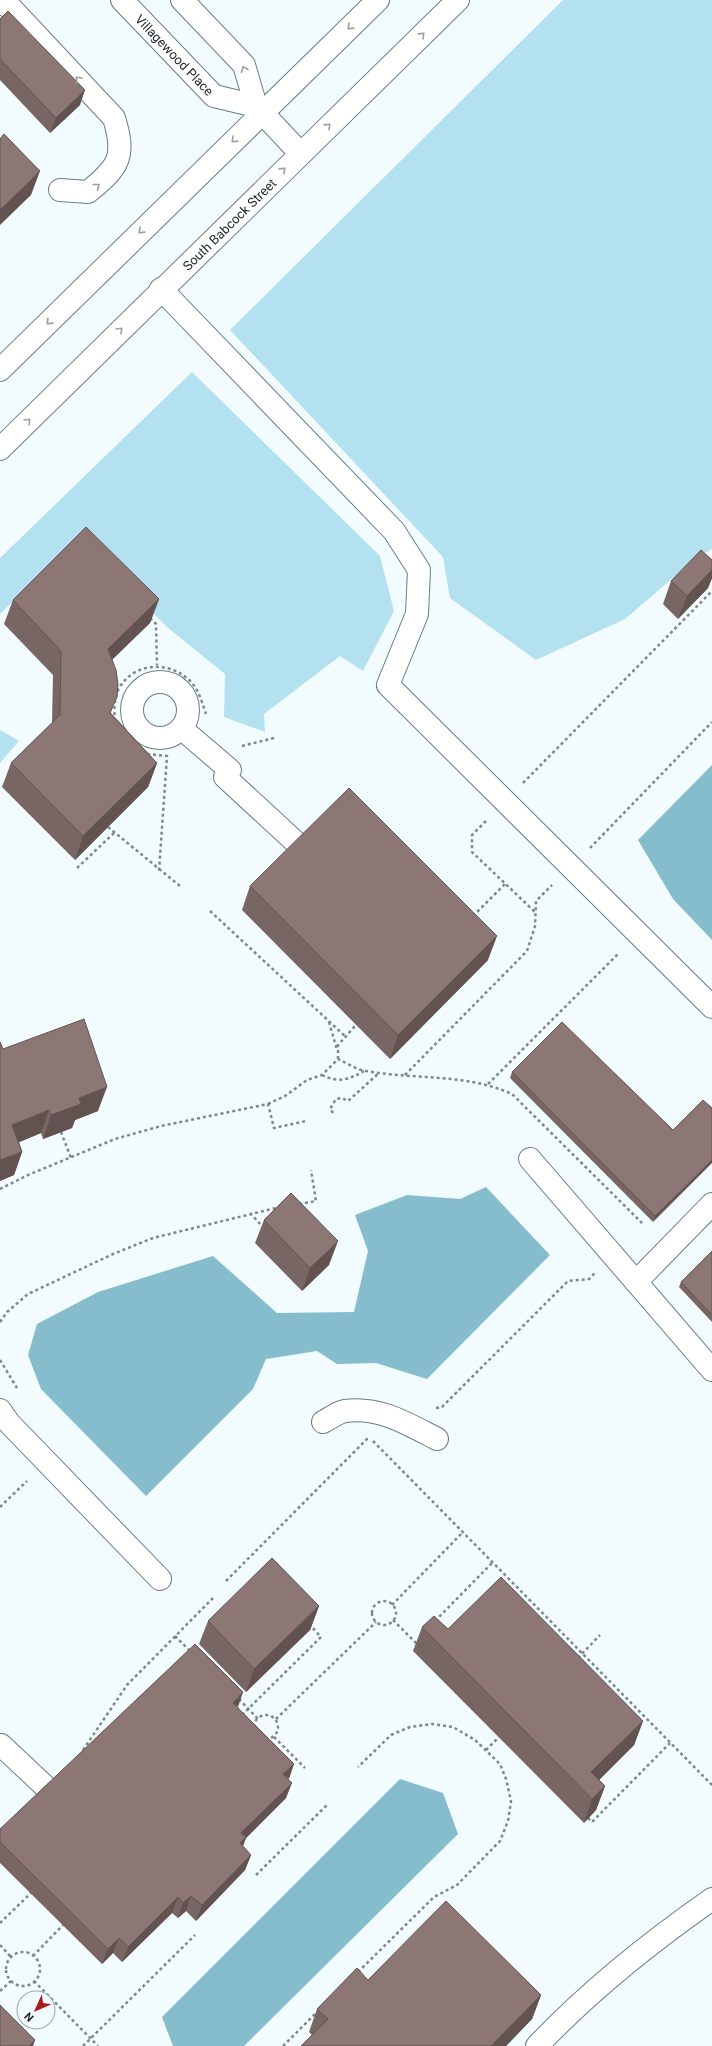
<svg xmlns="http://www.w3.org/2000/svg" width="712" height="2046" font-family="Roboto,sans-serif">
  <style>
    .green { fill: #b3e1ef }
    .water { fill: #85bdcd }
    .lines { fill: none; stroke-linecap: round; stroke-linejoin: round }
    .minor-casing { stroke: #687d84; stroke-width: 24 }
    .major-casing { stroke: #687d84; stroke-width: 24 }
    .path { stroke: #7e878a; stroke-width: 2.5; stroke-dasharray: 3 3; stroke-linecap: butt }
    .minor { stroke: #fff; stroke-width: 22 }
    .major { stroke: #fff; stroke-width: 22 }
    .wall { fill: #786664 }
    .shaded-wall { fill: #625351 }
    .building { fill: #8c7774; stroke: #625351 }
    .oneway { stroke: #9a9e9f }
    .labels { text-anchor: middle; stroke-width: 4; stroke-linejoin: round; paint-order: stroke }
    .street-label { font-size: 13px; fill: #1e272a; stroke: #f2fbfe }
  </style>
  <rect width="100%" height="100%" fill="#f2fbfe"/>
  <!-- green -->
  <path class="green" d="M563,0h149v549l-16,9 -71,61 -89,41 -86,-62 -7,-41 -213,-227z
    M192,372l188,184 14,55 -31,60 -23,-15 -76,58 1,18 -41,-15 1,-43 -58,-47 -89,-88 -78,75v-56z
    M0,730l19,11 -19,22z"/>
  <!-- water -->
  <path class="water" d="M712,765v175l-39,-41 -35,-59z
    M486,1187l64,68 -123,124 -51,-16 -39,1 -20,-13 -51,8 -13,30 -107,107 -105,-107 -13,-34 9,-31 61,-32 115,-36 64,57 77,-1 14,-61 -13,-36 52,-20 53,4z
    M400,1779l43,14 15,41 -214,212h-71l-11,-29z"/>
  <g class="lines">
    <defs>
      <g id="minor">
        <path id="s1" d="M122,0l92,96 42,10"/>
        <path d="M182,0l62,65 12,41 44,47"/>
        <path d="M0,2l11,6 103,110c12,39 5,49 -26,74l-28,-2"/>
        <path d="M161,289l233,242 25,39 -2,44 -29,71 324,322"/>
        <circle cx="160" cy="710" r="28"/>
        <path d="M182,729l48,41"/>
        <path d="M225,777l78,72"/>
        <path d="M530,1159l182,211"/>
        <path d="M636,1282l76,-78"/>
        <path d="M0,1410l9,13 151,156"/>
        <path d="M323,1422c6,-3 15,-10 22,-11 34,-5 63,13 92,28"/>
        <path d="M1,1745l49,46"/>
        <path d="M537,2046c53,-56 112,-103 175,-147"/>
      </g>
      <g id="major">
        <path d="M0,370l378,-370"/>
        <path id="s2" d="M0,449l458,-449"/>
      </g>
    </defs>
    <!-- minor casing -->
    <use href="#minor" class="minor-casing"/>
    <!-- major casing -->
    <use href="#major" class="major-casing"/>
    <!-- path -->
    <path class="path" d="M150,618l6,6 1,41
      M115,721c-1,-10 -1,-22 3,-31 14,-27 49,-30 70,-11 10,8 14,23 18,35
      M242,746l32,-8
      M147,754l20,2 -8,115
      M523,783l189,-192
      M486,821l-14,14v17l64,61
      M108,827l72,59
      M590,848l122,-126
      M77,868l38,-36
      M210,911l136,126
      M473,916l32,-32
      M329,1022l8,28
      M338,1059v-14l18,-20
      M322,1075c16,8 26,5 42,-4
      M405,1075l122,-124 8,-25 1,-25 16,-16
      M488,1084l131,-131
      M268,1104l17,-8 22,-16 15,-5 16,-16c9,4 19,11 28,12 50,9 99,2 146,23l130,129
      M333,1113l-3,-4 6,-10 6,-1 6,3 31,-28
      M61,1132l10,26
      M0,1189l28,-14 87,-36 46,-13 107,-22 6,24 32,-7
      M299,1204l17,-3 -5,-31
      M250,1213l13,14
      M0,1322l7,-10 21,-18 85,-40 40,-16 127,-31
      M0,1360l17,28
      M436,1408l6,-1 126,-126 21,-2 6,-6
      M373,1441l339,344
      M0,1507l27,-26
      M226,1581l142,-143
      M372 1613a12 12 0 1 1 24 0a12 12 0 1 1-24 0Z
      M392,1605l71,-73
      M393,1620l25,25
      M435,1621l58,-59
      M175,1636l15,15
      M578,1658l22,-23
      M239,1699l19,20
      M254 1727a12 12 0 1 1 24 0a12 12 0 1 1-24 0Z
      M242,1715l79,-78 -11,-12
      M276,1719l100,-97
      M274,1737l31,31
      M83,1750l44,-65 86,-87
      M486,1750l13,-13
      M588,1818l4,4 78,-79
      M256,1875l71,-70
      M0,1923l31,-30
      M0,1945l11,12
      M6 1969a17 17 0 1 1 34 0a17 17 0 1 1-34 0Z
      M33,1956l30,-31
      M358,1972l76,-75 23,-12 43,-44 8,-20 3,-20 -5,-22 -6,-15 -25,-24 -22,-13 -21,-3 -22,3 -19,8 -33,32
      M34,1981l64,65
      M0,1991l11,-10
      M83,2046l112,-111
      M283,2046l34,-34"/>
    <!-- minor -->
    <use href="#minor" class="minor"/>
    <!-- major -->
    <use href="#major" class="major"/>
  </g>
  <!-- wall -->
  <path class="wall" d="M0,19l80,86 -30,28 -50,-53z
    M712,560v18l-4,10 -30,31 -15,-15 8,-23z
    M159,599l-9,24 -38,37 -1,53 46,50 -9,24 -73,73 -73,-73 9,-24 41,-40 1,-48 -49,-51 9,-24z
    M250,886l238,74 -98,99 -148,-149z
    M0,1042l3,7 95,62 -23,9 -3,8 -29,11 -2,-6 -22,9 3,10 -8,23 -14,6z
    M512,1072l161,58 39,-22 -59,114 -143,-144z
    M264,1220l65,45 -27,26 -47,-48z
    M712,1251v71l-33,-35 2,-5z
    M319,1606l-9,24 -64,62 -47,-48 9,-23z
    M422,1627l221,94 -9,24 -35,35 6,6 -9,24 -12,13 -171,-172z
    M238,1707l50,72 -2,19 -40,40 -3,8 8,9 -6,15 -49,51 -10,-10 -8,7 -6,-5 -50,49 -9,-9 -11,11 -102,-101v-34z
    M368,1980l173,15 -9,24 -26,27h-205l11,-11 -3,-3 8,-23z"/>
  <!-- shaded-wall -->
  <path class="shaded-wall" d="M85,90l-5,15 -30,28 6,-15z
    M40,171l-9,24 -31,30v-15z
    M712,570v8l-4,10 -30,31 9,-23z
    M159,599l-9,24 -51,49 9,-23z
    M157,763l-9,24 -73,73 8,-24z
    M497,936l-9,24 -98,99 8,-24z
    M107,1087l-9,24 -23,9 -3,8 -29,11 8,-24 28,-17z
    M49,1110l-8,23 -38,16 9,-24z
    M22,1152l-8,23 -14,6v-21z
    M712,1160v3l-59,59 2,-6z
    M338,1241l-9,24 -27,26 8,-23z
    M319,1606l-9,24 -64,62 8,-23z
    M243,1692l-5,15 -5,-4z
    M643,1721l-9,24 -48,48 5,-21z
    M294,1764l-5,15 -6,-5z
    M292,1783l-6,15 -40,40 -6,15 -6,6 7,-26z
    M605,1786l-9,24 -12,13 8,-24z
    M251,1855l-6,15 -49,51 6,-16z
    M191,1896l-5,15 -8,7 5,-15z
    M178,1897l-6,16 -50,49 6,-15z
    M119,1938l-6,15 -11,11 6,-15z
    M541,1995l-9,24 -26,27h-15z
    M35,2040l-2,6h-4z"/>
  <!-- building -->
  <path class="building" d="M8,11l77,79 -29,28 -56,-59v-40z
    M4,134l36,37 -40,39v-71z
    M86,527l73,72 -51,50 8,21 2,14 -1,13 -7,16 47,50 -74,73 -72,-73 49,-48 1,-64 -48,-51z
    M701,550l11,10v10l-25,26 -16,-15z
    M349,788l148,148 -99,99 -148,-149z
    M84,1019l23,68 -28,11 2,6 -30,11 -2,-5 -37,15 10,27 -22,8v-118l3,7z
    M562,1022l111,108 30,-30 9,8v52l-57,56 -143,-144z
    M291,1193l47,48 -28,27 -46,-48z
    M712,1251v64l-31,-33z
    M272,1558l47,48 -65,63 -46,-48z
    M501,1577l142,144 -52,51 14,14 -13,13 -170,-172 12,-11 14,13z
    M195,1644l48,48 -10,11 61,61 -11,10 9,9 -51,50 5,4 -6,6 11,12 -49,50 -11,-9 -8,7 -5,-6 -50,50 -9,-9 -11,11 -108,-107v-13z
    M446,1901l95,94 -50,51h-190l27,-27 -11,-10 40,-41 11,12z
    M0,2005l35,35 -6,6h-29z"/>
  <!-- one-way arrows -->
  <defs><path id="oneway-chevron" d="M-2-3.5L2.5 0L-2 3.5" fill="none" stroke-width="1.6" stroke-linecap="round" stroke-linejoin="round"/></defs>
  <g class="oneway">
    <use href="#oneway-chevron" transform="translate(350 27) rotate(136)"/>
    <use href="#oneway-chevron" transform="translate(422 35) rotate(-44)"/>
    <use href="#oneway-chevron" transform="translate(244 69) rotate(-112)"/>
    <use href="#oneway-chevron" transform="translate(78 79) rotate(-133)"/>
    <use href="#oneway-chevron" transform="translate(328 126) rotate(-44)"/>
    <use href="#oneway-chevron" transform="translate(234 140) rotate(136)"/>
    <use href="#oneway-chevron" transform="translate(283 170) rotate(-44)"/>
    <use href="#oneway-chevron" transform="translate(97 186) rotate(-39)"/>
    <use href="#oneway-chevron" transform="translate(141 231) rotate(136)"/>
    <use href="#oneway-chevron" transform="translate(49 322) rotate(136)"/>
    <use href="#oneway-chevron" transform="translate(120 330) rotate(-45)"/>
    <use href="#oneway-chevron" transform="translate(28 421) rotate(-45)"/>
  </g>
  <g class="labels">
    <!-- street labels -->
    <g class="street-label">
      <text dy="5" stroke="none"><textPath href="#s1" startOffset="76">Villagewood Place</textPath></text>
      <text dy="5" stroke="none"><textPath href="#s2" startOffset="321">South Babcock Street</textPath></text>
    </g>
  </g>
  <!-- north arrow -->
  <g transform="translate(36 2010) rotate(225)"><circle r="19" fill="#f2fbfe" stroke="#9da6a9"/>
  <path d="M0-3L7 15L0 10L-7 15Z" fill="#ac1a1c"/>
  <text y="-6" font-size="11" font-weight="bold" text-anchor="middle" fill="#1e272a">N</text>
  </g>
</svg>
